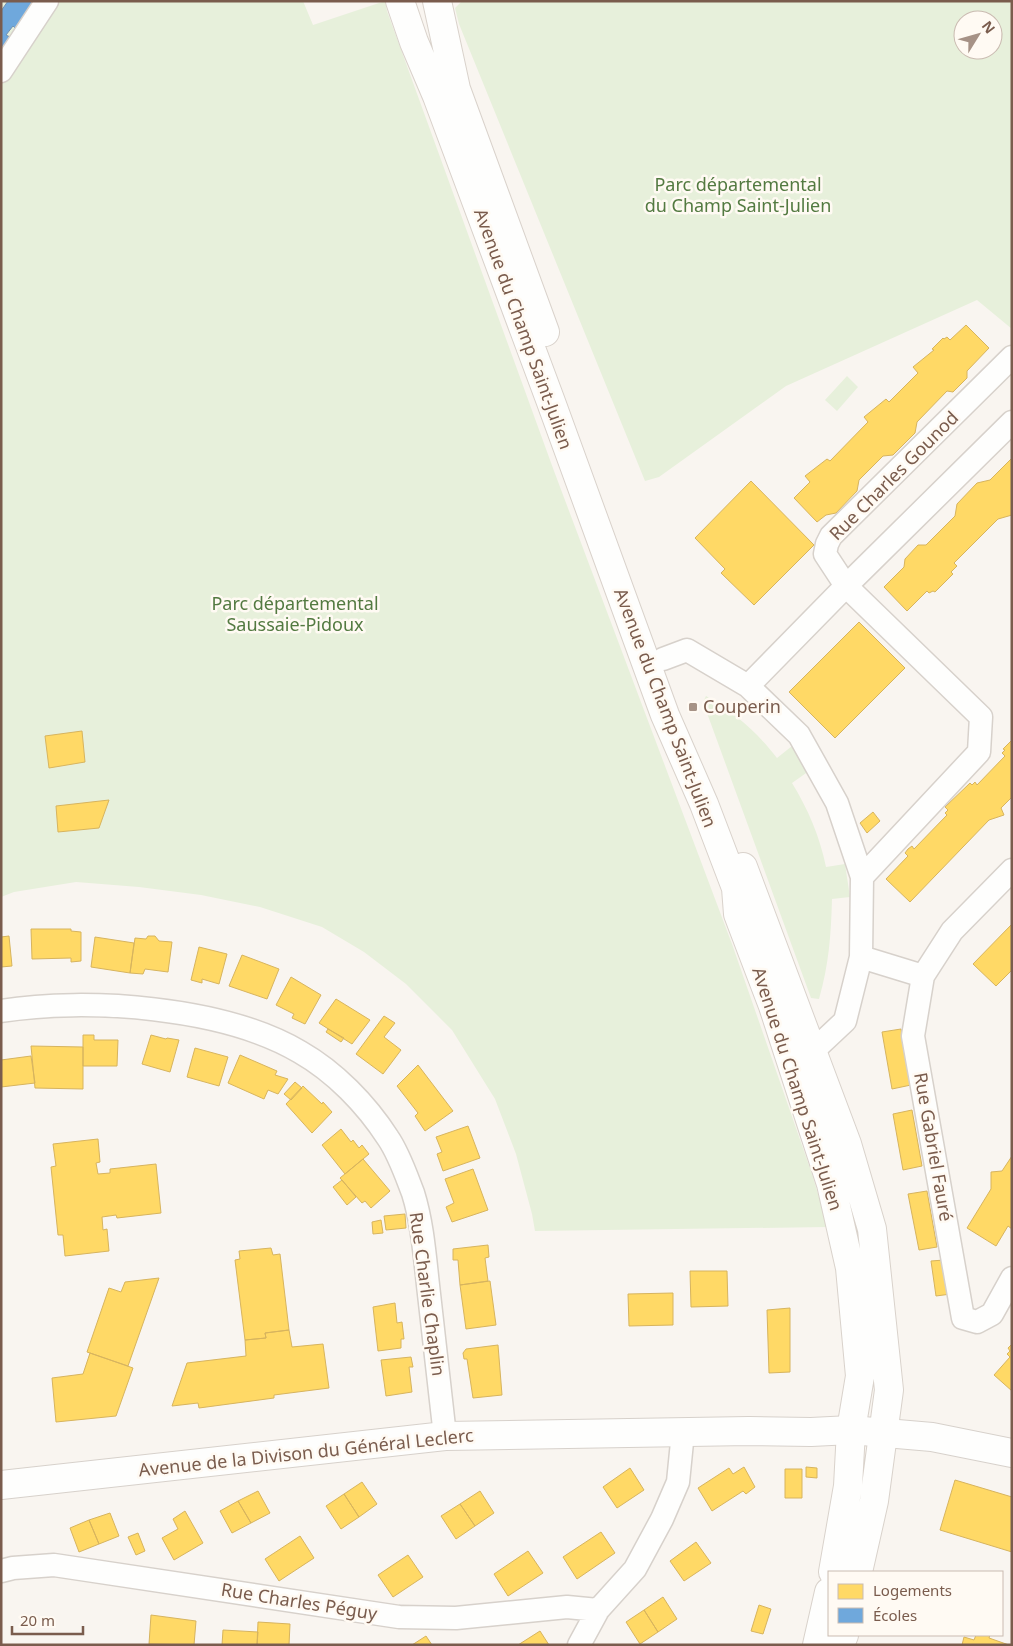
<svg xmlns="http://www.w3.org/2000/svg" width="1013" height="1646" font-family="'Noto Sans',sans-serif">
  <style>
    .green { fill: #e7f0db; fill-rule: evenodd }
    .homes { fill: #ffd966; stroke: #d7b45e }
    .schools { fill: #6fa8dc; stroke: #7291b1 }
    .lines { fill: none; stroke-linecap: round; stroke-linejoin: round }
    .minor-casing { stroke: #d7d1cb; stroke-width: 25 }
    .tertiary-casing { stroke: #d7d1cb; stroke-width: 30 }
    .secondary-casing { stroke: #d9d2cb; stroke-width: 30 }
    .minor { stroke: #fefefd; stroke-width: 22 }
    .tertiary { stroke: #fefefd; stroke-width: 28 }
    .secondary { stroke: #fefefd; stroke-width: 28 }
    .poi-dot { fill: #a69286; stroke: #fffaf3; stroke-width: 2 }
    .labels { text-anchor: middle; stroke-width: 5; stroke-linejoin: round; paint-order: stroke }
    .park-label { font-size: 18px; fill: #537a41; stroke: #fffaf3 }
    .street-label { font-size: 18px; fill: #7a5c4d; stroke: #fffaf3 }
    .poi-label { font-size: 18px; fill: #7a5c4d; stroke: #fffaf3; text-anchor: start }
  </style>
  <rect width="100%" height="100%" fill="#f9f5f0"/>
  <!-- green -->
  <path class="green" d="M1,1h302l10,24 72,-24 2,10 167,460 178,473 80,230 16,53 -293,4 -3,-17 -16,-60 -21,-55 -43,-69 -46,-46 -42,-32 -42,-25 -62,-20 -59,-12 -62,-8 -63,-5 -62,10 -13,5z
    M462,1h550v328l-35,-29 -191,86 -127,91 -14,4 -186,-457 -4,-16zM963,20h30v30h-30z
    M847,376l11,11 -21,24 -12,-11z
    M706,696c30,18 49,34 71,62l15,-12 9,12 8,13 -17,12c16,26 28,54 34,84l19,-3 5,33 -18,2c-1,36 -3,65 -13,100l-8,-1 -108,-296z"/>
  <!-- homes -->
  <path class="homes" d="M966,325l23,23 -22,23v7l-14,14 -6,-1 -30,31 -2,11 -22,22 -10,1 -24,24 -2,11 -21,22 -10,2 -9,7 -23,-24 16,-16 -5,-6 22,-17 3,2 38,-39 -4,-5 22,-18 3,3 29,-29 -5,-6 21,-17 -2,-1 11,-11 1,1 3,-2 3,3z
    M1012,458v57l-14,4 -44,44 3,3 -6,6 2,2 -18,18 -2,-1 -4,2 -2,-2 -20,20 -23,-24 20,-20 1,-8 13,-14h8l29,-29 2,-12 20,-21 13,-3z
    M751,481l63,64 -60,60 -33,-32 4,-4 -30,-31z
    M859,622l46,46 -70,70 -46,-46z
    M82,731l3,31 -36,6 -4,-32z
    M1012,740v57l-11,11 3,7 -15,5 -79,82 -24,-23 22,-23 -3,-3 3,-4 4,-3 2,3 33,-34 -2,-2 3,-3 -3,-3 25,-24 2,2 3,-3 2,3 28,-29 -3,-3 3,-3 -2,-1z
    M109,800l-10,28 -41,4 -2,-26z
    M873,812l7,9 -13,12 -7,-10z
    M1012,924v46l-16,16 -23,-22z
    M31,929h40v2l10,1v29l-10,1v-4l-39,1z
    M9,936l3,30 -11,1v-30z
    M148,936h7l4,5 13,1 -4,30 -23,-3 -2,5 -13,-1 5,-35 11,1z
    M95,937l39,6 -4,30 -39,-6z
    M199,947l28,7 -8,30 -17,-5v4l-11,-3z
    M242,955l37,14 -12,30 -38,-13z
    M291,977l30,18 -16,29 -13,-6 2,-4 -18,-9z
    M336,999l34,21 -18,24 -33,-21z
    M384,1016l11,7 -11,14 17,13 -18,24 -27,-20z
    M328,1029l16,9 -3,4 -15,-10z
    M901,1029l10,56 -19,4 -10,-57z
    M83,1035h11v5h24l-1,26h-34z
    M151,1035l15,4 1,-1 12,2 -9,32 -28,-8z
    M31,1046l52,1v42l-48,-1z
    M195,1048l33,9 -9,29 -32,-9z
    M240,1055l37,16 -2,4 13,4 -10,15 -10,-4 -4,9 -36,-16z
    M31,1056l4,27 -34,4v-27z
    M418,1065l35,46 -28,20 -10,-15 3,-3 -21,-27z
    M295,1082l7,6 -11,12 -7,-6z
    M303,1086l19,18 1,-2 9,10 -20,21 -26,-29z
    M912,1110l10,56 -19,4 -10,-56z
    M468,1126l12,32 -37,13 -6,-17 5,-2 -6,-15z
    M341,1129l10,13 2,-2 6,8 3,-3 7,9 -24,20 -23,-29z
    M98,1139l2,23 -4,1 2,11 12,-1v-4l46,-5 5,49 -44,5 -1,-3 -14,2 1,13 4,-1 2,22 -44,5 -2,-21h-5l-7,-68 5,-1 -3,-22z
    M1012,1156v73l-4,-3 -12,20 -29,-18 24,-39v-17l11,-1z
    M363,1159l27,32 -19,17 -6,-7 -3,2 -22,-25z
    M473,1169l15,41 -36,12 -6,-15 8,-4 -9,-24z
    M342,1180l14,17 -9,8 -14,-18z
    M927,1191l10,56 -18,3 -11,-56z
    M405,1214l1,14 -20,2 -2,-14z
    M381,1220l2,13 -10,1 -1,-12z
    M488,1245l1,12 -4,1 3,23 -28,4 -2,-25h-5v-11z
    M271,1248l2,7 7,-1 9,76 -24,3 1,5 -21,2 -10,-80 5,-1 -1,-8z
    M944,1260l7,34 -15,2 -5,-35z
    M690,1271h37l1,35 -37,1z
    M159,1278l-31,88 -41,-14 22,-64 12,4 4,-10z
    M490,1281l6,44 -30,4 -6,-44z
    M673,1293v32l-44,1 -1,-32z
    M395,1303l2,20 5,-1 2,17h-3v9l-23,3 -5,-44z
    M790,1308v64l-21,1 -2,-63z
    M289,1330l3,17 31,-3 6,44 -55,7v3l-75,10 -1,-5 -26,3 15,-43 59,-7 -1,-16 21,-2 -1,-5z
    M1012,1344v47l-18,-16 16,-18 -3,-3 3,-3 -2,-3z
    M498,1345l4,50 -29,3 -6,-39h-3l-1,-6 3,-4z
    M90,1353l43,15 -17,48 -60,6 -4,-44 31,-4z
    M411,1357l2,10h-4l3,25 -26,4 -5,-36z
    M744,1467l11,20 -9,7 -3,-3 -31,20 -14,-23 31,-20 4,6z
    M806,1467l11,1v10l-11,-1z
    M630,1468l14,22 -27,18 -14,-21z
    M785,1469h17v29h-17z
    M955,1480l57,17v55l-72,-22z
    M362,1482l15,22 -18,13 -15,-23z
    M258,1491l12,22 -19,10 -13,-22z
    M480,1491l14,22 -19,13 -15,-22z
    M344,1494l15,23 -18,12 -15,-23z
    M238,1501l13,22 -19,10 -12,-22z
    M460,1504l15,22 -19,13 -15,-23z
    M185,1511l18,32 -29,17 -12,-22 16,-9 -5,-10z
    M110,1513l9,23 -20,8 -10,-24z
    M89,1520l10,24 -20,8 -9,-24z
    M601,1532l14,21 -38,26 -14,-22z
    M138,1533l7,18 -9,4 -8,-18z
    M300,1536l14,22 -35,23 -14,-22z
    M696,1542l15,21 -27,18 -14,-20z
    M528,1551l15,22 -35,23 -14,-22z
    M408,1555l15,22 -30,20 -15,-22z
    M663,1597l14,22 -19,13 -14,-22z
    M759,1605l12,4 -8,25 -12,-3z
    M644,1610l14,22 -18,12 -14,-22z
    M151,1615l45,6 -2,24 -45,-1z
    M258,1622l32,2 -1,21h-32z
    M223,1630l35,2 -1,13h-35z
    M540,1631l9,14h-31z
    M976,1635h14l-1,3 20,7h-47l2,-8 10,3z
    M426,1636l6,9h-20z"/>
  <!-- schools -->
  <path class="schools" d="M8,1h25l-18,27 -2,-2 -7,9 4,2 -9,13v-39z"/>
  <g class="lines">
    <defs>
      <path id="minor" d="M1,71l46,-70
        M1012,357l-181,179 -4,8 -2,10 21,32 166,-164
        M663,659l24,-9 61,36 51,49 38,68 25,74 -1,80 -16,64 -32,30
        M748,686l98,-100 135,131 -2,35 -117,125
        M1012,870l-60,61 -29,45 -10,60 50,282 14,4 15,-8 20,-36
        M861,957l62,19
        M1,1011c86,-14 223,-4 299,41 35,20 66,52 88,86 11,16 18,37 25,55 10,32 12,67 16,101 5,47 11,95 16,142
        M1,1571l12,-3 41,-3 345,52 57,1 111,-11 31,3
        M579,1645l19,-35 37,-41 27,-50 16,-37 5,-50"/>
      <path id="tertiary" d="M1,1485l444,-49 304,-5 62,1 40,-2 81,7 80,16"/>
      <path id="secondary" d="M400,1l14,41 23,54 114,306 114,313 39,89 32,84 2,26 35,92 58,178 19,84 10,108 -9,54 -3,56 -15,86
        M437,1l19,88 89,243
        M743,867l104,277 25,85 17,161 -15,111 -16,71
        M817,1645l12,-53
        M840,1645l4,-10"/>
    </defs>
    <!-- minor casing -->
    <use href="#minor" class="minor-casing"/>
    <!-- tertiary casing -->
    <use href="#tertiary" class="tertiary-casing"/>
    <!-- secondary casing -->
    <use href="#secondary" class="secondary-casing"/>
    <!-- minor -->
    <use href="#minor" class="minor"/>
    <!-- tertiary -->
    <use href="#tertiary" class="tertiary"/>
    <!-- secondary -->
    <use href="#secondary" class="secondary"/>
  </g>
  <!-- markers -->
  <rect class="poi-dot" x="688" y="702" width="10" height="10" rx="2.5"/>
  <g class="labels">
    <!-- park labels -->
    <g class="park-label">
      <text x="738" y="191">Parc départemental<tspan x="738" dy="21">du Champ Saint-Julien</tspan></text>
      <text x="295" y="610">Parc départemental<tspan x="295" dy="21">Saussaie-Pidoux</tspan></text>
    </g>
    <!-- street labels -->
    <g class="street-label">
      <text transform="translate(523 329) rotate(70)" y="6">Avenue du Champ Saint-Julien</text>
      <text transform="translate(894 476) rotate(-45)" y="6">Rue Charles Gounod</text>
      <text transform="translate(665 708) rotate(69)" y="6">Avenue du Champ Saint-Julien</text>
      <text transform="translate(797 1089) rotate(72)" y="6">Avenue du Champ Saint-Julien</text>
      <text transform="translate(933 1147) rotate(80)" y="6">Rue Gabriel Fauré</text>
      <text transform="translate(427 1294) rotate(82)" y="6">Rue Charlie Chaplin</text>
      <text transform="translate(306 1453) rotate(-6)" y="6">Avenue de la Divison du Général Leclerc</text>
      <text transform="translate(299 1602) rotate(9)" y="6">Rue Charles Péguy</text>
    </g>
    <!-- poi labels -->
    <g class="poi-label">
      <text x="703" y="713">Couperin</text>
    </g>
  </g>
  <!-- border -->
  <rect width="1013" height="1646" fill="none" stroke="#7a5c4d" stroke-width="5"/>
  <!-- legend -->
  <rect x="828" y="1571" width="175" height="65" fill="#fffaf3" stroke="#cabbb1"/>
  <rect x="838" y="1584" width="25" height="15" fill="#ffd966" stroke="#cabbb1"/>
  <text x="873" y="1596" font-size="15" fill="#7a5c4d">Logements</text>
  <rect x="838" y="1608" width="25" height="15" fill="#6fa8dc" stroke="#cabbb1"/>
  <text x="873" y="1621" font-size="15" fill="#7a5c4d">Écoles</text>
  <!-- north arrow -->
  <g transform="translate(978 35) rotate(53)"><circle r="24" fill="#fffaf3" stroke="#cabbb1"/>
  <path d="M0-4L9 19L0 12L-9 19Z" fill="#a69286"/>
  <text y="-8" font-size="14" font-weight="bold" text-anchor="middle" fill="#7a5c4d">N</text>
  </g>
  <!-- scale -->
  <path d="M12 1626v8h71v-8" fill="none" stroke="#7a5c4d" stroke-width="2.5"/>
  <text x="20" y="1626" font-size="15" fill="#7a5c4d" stroke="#fffaf3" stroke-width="4" paint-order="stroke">20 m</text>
</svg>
